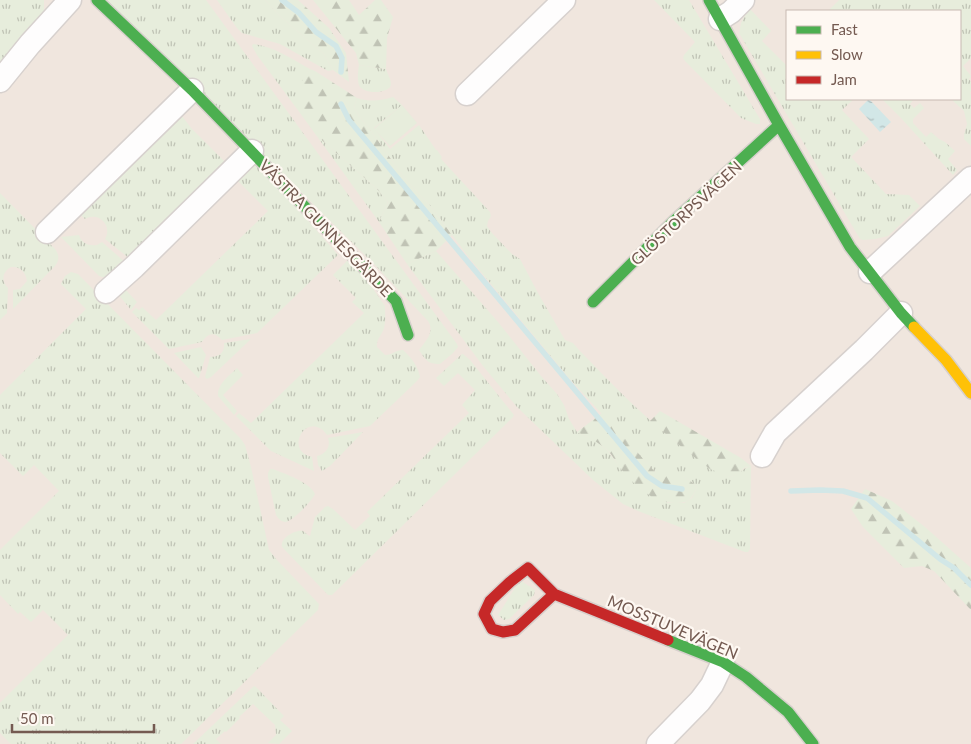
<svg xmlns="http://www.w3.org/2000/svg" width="971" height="744" font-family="Lato,sans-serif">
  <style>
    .residential { fill: #f0e6de; fill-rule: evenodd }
    .grass { fill: url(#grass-tufts) }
    .forest { fill: url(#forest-firs) }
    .pitch { fill: #e7eddc }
    .water { fill: url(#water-ripples) }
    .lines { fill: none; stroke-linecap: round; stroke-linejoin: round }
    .stream { stroke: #d2e7e7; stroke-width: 5.5 }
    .street-casing { stroke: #d7d1ce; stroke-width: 25 }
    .fast-casing { stroke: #d7d0cc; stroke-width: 14 }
    .slow-casing { stroke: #d7d0cc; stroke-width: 14 }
    .jam-casing { stroke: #d7d0cc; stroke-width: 14 }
    .street { stroke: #fefdfd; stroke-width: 22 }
    .fast { stroke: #4caf50; stroke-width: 11 }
    .slow { stroke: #ffc107; stroke-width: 11 }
    .jam { stroke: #c62828; stroke-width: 11 }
    .labels { text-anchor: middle; stroke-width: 4.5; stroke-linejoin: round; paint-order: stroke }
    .street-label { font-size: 16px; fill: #745a51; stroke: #fef8f2 }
  </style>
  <defs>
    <pattern id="grass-tufts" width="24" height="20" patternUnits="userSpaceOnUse" patternTransform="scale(1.25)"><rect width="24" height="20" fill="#e7eddc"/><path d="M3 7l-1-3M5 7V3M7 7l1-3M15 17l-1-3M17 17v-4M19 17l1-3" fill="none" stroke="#c0c3b5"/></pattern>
    <pattern id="forest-firs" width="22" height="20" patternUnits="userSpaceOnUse" patternTransform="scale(1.25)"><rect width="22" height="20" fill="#e7eddc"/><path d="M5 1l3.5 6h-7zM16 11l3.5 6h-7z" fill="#c0c3b5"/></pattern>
    <pattern id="water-ripples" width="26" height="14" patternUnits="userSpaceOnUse" patternTransform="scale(1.25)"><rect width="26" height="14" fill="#d2e7e7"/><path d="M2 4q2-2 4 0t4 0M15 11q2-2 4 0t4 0" fill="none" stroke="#afbebe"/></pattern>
  </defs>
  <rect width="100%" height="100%" fill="#f8f4f0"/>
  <!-- residential -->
  <path class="residential" d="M0,0h971v744h-971zM787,11h173v88h-173z"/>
  <!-- grass -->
  <path class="grass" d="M0,0h44v14l-20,21 -24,29z
    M106,0h100l251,344 1,3 -5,6 -13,11c-13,0 -14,-4 -21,-14 7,-9 16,-18 9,-29l-53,-56z
    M217,0h48l16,17 43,37 9,16 -5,1 -48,-27 -38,-11 -5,-5z
    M654,0h35l71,119v5h-4l-15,-6 -56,-57 -2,-3 1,-3 11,-13z
    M839,0h132v58l-8,8 8,10 -2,3 2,3v9l-1,2 1,2v51l-7,-7v-4l3,-11 -3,-13 -13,-12h9v-88h-132z
    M749,8l22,23 -9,10 25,25v33h67l-12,11 27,29 -18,18 35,37 23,1 11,11 -32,30 -13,3 -12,1 -3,-1 -121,-206 2,-10z
    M253,44c20,2 40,16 57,25 -12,14 -9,26 -10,44l-43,-58 -5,-9z
    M359,65l27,4c1,4 5,10 5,15 0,10 -29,11 -32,1 -2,-6 -1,-14 0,-20z
    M393,97l9,8 -28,23 16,21 29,-24 17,25h1l5,7 -1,1 1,2 48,52 1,4 -3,5 -1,5 4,6 21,22 8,5 18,34 27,47 8,3 6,7c28,29 56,58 87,84 20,17 40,32 64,43 10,-3 11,-8 21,-11l-1,83 -2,3h-3l-107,-41 -15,-7 -30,-24 -76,-73 -34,-41 -76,-102 29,-13 62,71 43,54 16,18 7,11 5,14 8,13 19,9 12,10 14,19 20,20 26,13h16l8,-5 5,-11c-14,-15 -22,-12 -41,-14l-88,-96 -101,-122 -34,-46 -30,-33 -32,-45 -12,-15 -5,-9 3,-9c13,4 23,3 36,-1z
    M882,99h32l-4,5 4,4 6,-5 4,5 -11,11v4l13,14 5,-5 8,7 6,3 10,9 -7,8 9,11 -4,5 -53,-58z
    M178,111l14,18 34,34 -96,96 -25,-20c8,-14 -7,-28 -20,-20l-9,-9z
    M316,135l61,54 11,13 -9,20z
    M252,156l86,99 -81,78 -35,7c-8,-9 -14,-7 -20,2l-33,7 -37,-37 4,-4 3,2 3,-3 14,13 112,-109 -34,-34z
    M0,193l55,56c4,5 5,11 0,17l-42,43v-19l7,-1 7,-8c-1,-9 -7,-15 -16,-14 -9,5 -10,14 -3,21l-1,25 -7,7z
    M79,235c3,9 10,11 18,10l5,-3 24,21c-8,7 -15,18 -27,13l-38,-39z
    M351,257l34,49c0,7 1,15 -1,22 -2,7 -8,11 -7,19l8,8c7,0 11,-5 18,-5 8,7 15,16 17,27l-3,4 -47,45 -43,9c-2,-2 -3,-5 -6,-6 -17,-13 -36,22 -9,28l2,14 -43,-20 -35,-35 3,-3 12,10 113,-110 -12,-11 4,-4 -23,-23z
    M71,272l7,2 163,165 4,6 6,22 18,83 8,10 42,44 -1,6 -137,134h-170l-11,-11v-30l68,-68 -25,-25 -12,12 -11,-10 -2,2 -18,-19v-45l59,-59 -25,-26 -11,11 -23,-23v-58l86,-86 -25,-25 4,-8z
    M123,287l14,15 -6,8 -13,-16z
    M251,339l-40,38 -4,2 -2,-2 5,-20c9,0 15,-4 14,-14z
    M201,347l5,8 -7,23h-1l-24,-25z
    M462,354h1l7,6 44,55 -1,2 -181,178h-4l-45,-47c-1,-1 -2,-3 -1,-4 0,-7 15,-15 21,-13 2,1 4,4 7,5l5,-19 10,-10 3,-1 5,3 22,21 15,-14 -3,-4 102,-99 -7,-8 13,-15 -17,-17 -14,13 -8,-8z
    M237,368l6,7 -20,20 14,16 -3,4 -16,-19c-1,-12 11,-20 19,-28z
    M363,432l-33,34 -8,5 -4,-6 -1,-9c9,-2 14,-9 11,-18z
    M270,469h3c12,5 37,13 42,25 -3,7 -23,28 -30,28 -5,-1 -7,-4 -9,-7l-8,-38v-4z
    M520,580l15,10 -1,5 -25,24 -5,1 -6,-5z
    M254,686l2,1 28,29 -4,4 12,11 -13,13 -11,-1 8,-8 -1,-10 -22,-21 -14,13 1,1 -14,14 -1,-1 -9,8 5,5h-28z"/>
  <!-- forest -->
  <path class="forest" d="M265,0h33l31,28 17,25 3,29 -16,-12 -9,-16 -43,-37z
    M313,0h36l10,15 16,-15h6l12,17 -6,21 -1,31 -27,-4 -3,-12z
    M310,69l5,2 42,27 -3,9 5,9 12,15 32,45 30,33 19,26 -16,16 -29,13 -28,-42 9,-20 -11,-13 -61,-54 -16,-22v-27l4,-10z
    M660,411l81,47 10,8 -7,2 -6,6 -8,3 -20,-8 -21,-16 -39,-32z
    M602,413l54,60c18,-3 28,1 41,14 -6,13 -8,16 -22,16 -22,0 -41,-18 -54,-34 -5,-6 -8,-14 -14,-19 -9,-8 -19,-13 -30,-18z
    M865,489l27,12 33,26 46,41v42l-37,-39 -12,-5 -18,2 -41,-41 -12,-18z"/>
  <!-- pitch -->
  <path class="pitch" d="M402,105l15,18 -27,23 -16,-17z"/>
  <!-- water -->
  <path class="water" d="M869,99l22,23 -11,10 -21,-23z"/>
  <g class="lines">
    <!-- stream -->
    <path class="stream" d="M282,0l17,13 17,19 20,14 6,12 -1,14
      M341,104l8,16 298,356 15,10 20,3
      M791,491l29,-1 23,1 24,7 73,61 14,9 17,17"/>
    <defs>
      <path id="street" d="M720,19l11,-7 12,-12
        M0,81l30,-37 40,-44
        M467,94l97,-94
        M47,232l145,-142
        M870,272l101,-94
        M106,292l28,-25 118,-116
        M762,456l13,-23 89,-83 37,-37
        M658,744l42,-43 12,-16 11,-23"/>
      <path id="fast" d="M97,0l95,90 204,211 12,34
        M709,0l70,125 71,122 51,66 13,14
        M593,302l81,-81 105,-96
        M668,640l55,22 23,15 42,35 25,32"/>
      <path id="slow" d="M914,327l32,33 25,33"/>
      <path id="jam" d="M554,594l-39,36 -12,2 -11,-3 -8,-15 6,-13 20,-19 18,-14 26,26 114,46"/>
    </defs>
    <!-- street casing -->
    <use href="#street" class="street-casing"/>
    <!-- fast casing -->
    <use href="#fast" class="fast-casing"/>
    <!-- slow casing -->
    <use href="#slow" class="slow-casing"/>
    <!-- jam casing -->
    <use href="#jam" class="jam-casing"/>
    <!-- street -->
    <use href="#street" class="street"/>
    <!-- fast -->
    <use href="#fast" class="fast"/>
    <!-- slow -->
    <use href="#slow" class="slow"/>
    <!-- jam -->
    <use href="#jam" class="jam"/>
  </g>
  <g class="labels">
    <!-- street labels -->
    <g class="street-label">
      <text transform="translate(686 213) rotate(-43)" y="6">GLÖSTORPSVÄGEN</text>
      <text transform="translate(326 228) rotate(46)" y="6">VÄSTRA GUNNESGÄRDE</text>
      <text transform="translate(673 627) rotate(23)" y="6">MOSSTUVEVÄGEN</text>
    </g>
  </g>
  <!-- legend -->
  <rect x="786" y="10" width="175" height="90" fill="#fef8f2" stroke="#c7b9b2"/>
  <rect x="796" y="26" width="25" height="8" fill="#4caf50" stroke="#c7b9b2"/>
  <text x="831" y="35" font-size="15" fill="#745a51">Fast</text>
  <rect x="796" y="51" width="25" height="8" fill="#ffc107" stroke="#c7b9b2"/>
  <text x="831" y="60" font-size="15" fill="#745a51">Slow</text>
  <rect x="796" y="76" width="25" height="8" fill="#c62828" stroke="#c7b9b2"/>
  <text x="831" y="85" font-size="15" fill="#745a51">Jam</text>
  <!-- scale -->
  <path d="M12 724v8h142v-8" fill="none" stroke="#745a51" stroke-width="2.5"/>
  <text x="20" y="724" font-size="15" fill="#745a51" stroke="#fef8f2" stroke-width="4" paint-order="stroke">50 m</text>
</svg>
